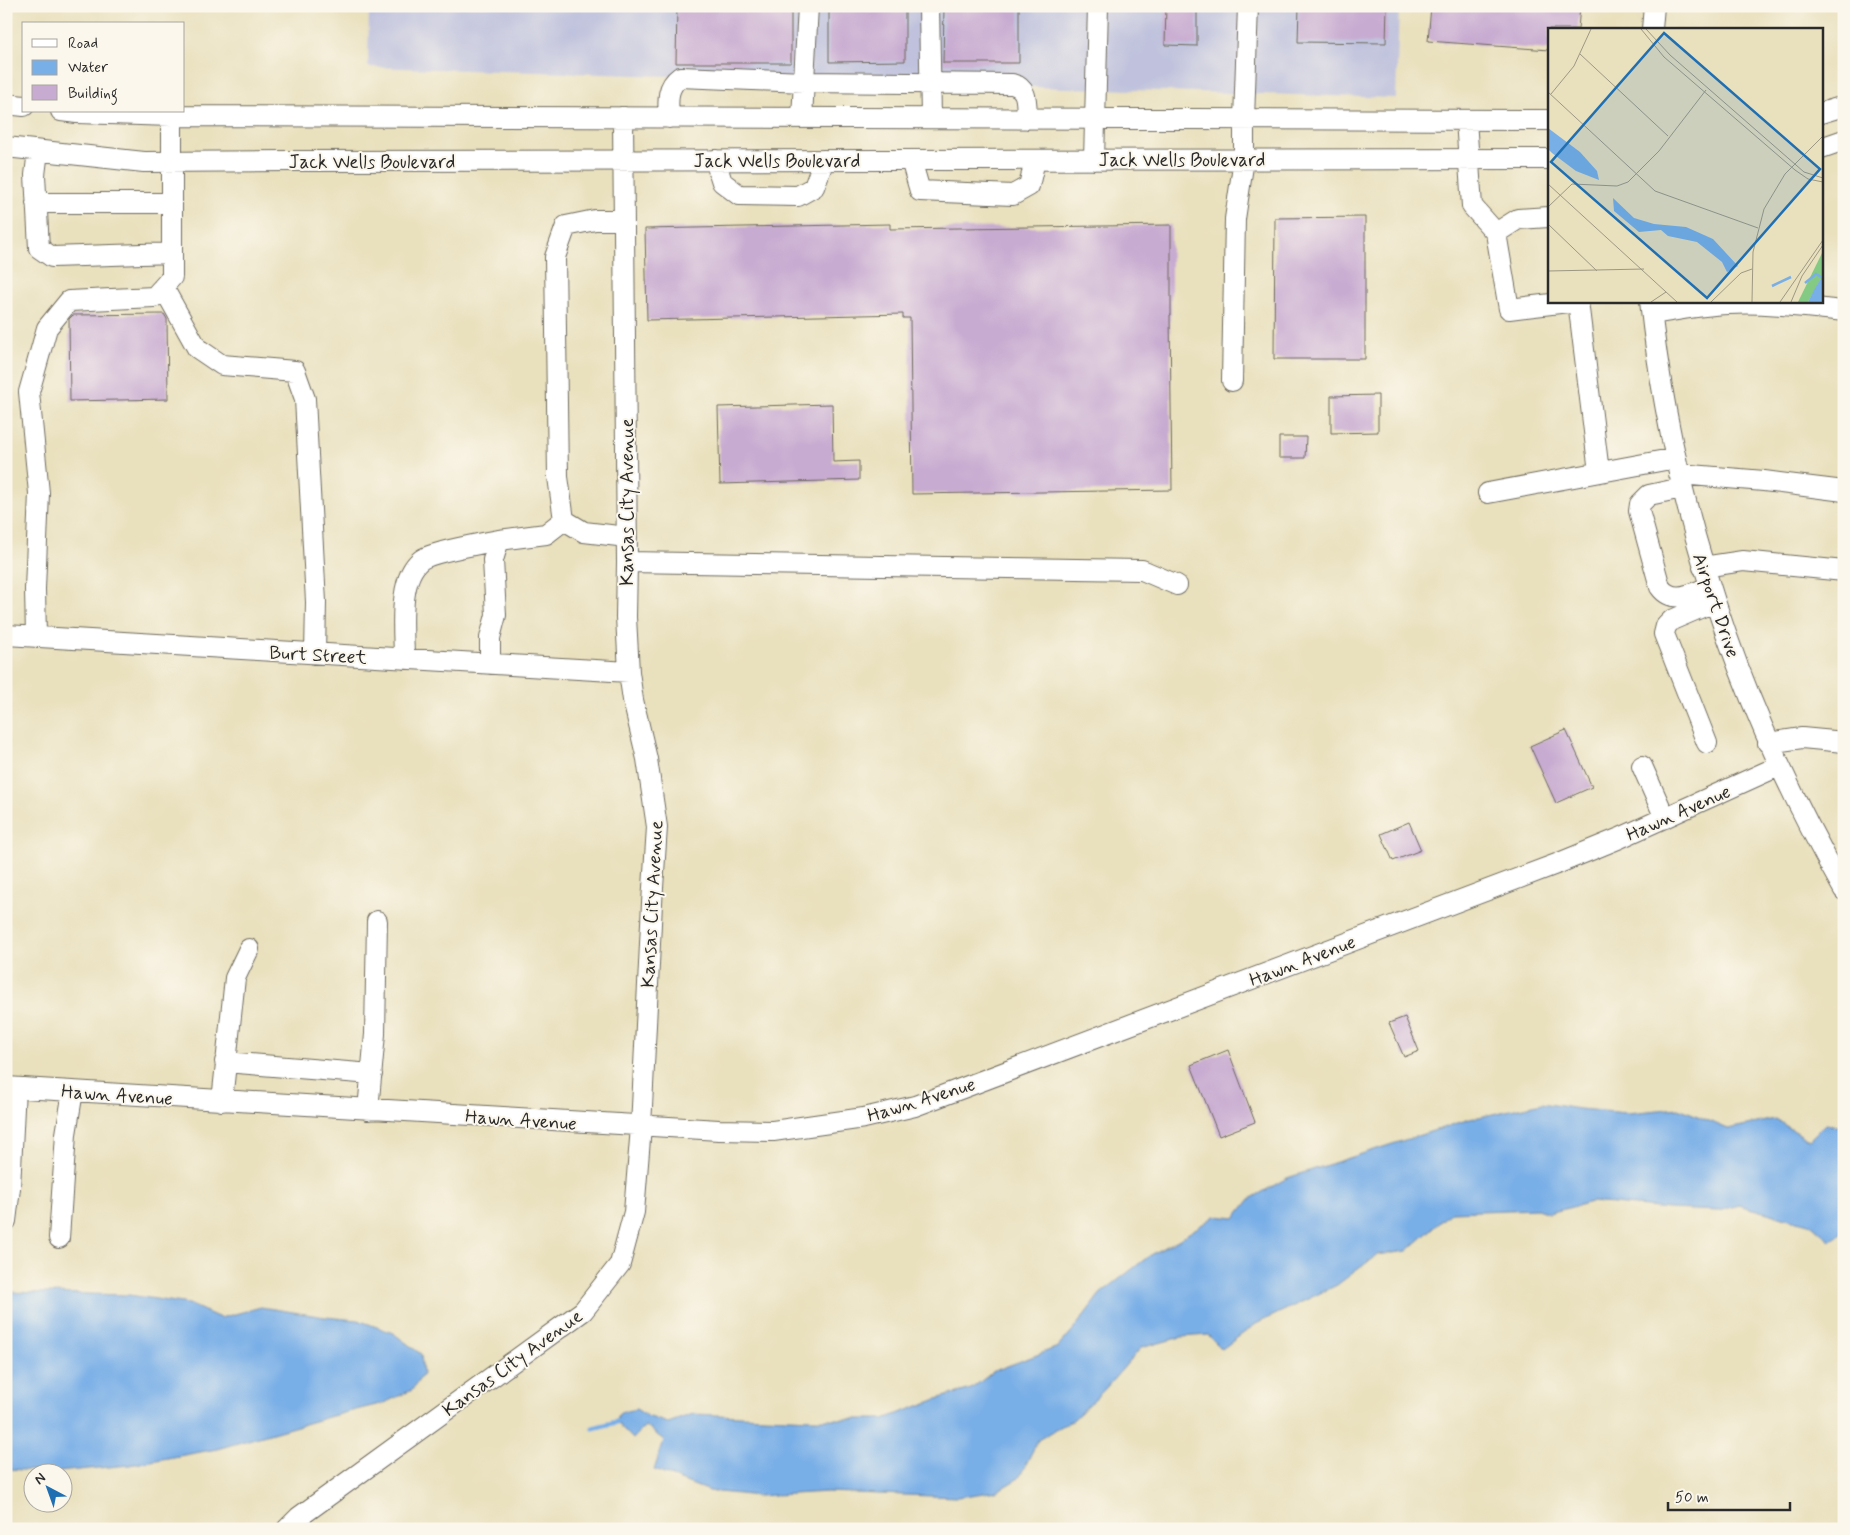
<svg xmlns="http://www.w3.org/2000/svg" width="1850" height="1535" font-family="Mynerve,sans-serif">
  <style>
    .industrial { fill: #c0c2dd }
    .water { fill: #79afe7; stroke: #526d89 }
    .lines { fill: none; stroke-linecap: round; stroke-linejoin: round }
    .stream { stroke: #79afe7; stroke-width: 5 }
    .building { fill: #c8abd1 }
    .minor-casing { stroke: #6e6a5e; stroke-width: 22 }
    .minor { stroke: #fff; stroke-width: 20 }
    .labels { text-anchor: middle; stroke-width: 4; stroke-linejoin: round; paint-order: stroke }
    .street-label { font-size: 19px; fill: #2b2b2b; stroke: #fbf7ec }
    .inset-river { fill: none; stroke: #79afe7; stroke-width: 2.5 }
    .inset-road { fill: none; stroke: #9d9883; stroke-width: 1 }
    .view { fill: #1f6fb2; fill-opacity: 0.15; stroke: #1f6fb2; stroke-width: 2.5 }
    .inset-edge { fill: none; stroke: #2b2b2b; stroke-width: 2.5 }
  </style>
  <rect width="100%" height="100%" fill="#fbf7ec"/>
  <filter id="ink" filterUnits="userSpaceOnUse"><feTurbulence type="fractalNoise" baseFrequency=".02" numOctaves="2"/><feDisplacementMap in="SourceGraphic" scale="10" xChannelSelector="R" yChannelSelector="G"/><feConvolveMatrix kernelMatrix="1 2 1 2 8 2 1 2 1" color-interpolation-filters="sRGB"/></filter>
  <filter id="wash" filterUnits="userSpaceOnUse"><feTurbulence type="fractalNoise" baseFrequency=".0096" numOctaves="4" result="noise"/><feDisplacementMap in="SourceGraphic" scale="20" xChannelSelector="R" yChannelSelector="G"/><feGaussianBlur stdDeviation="1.12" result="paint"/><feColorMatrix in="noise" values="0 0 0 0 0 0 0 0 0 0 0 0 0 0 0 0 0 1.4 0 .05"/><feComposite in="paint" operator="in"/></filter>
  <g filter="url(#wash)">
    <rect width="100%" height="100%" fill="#e9e0bd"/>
    <!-- industrial -->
    <path class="industrial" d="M369,6h1030l-3,92 -1028,-31z"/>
    <!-- water -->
    <path class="water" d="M1542,1103l37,6 49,4 51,-5 49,21 47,-10 34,21 16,-16 19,3v103l-3,4 -11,7 -18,-16 -74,-20 -18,6 -51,-2 -78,-7 -42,11 -12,-4 -86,3 -44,39 -30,4 -40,30 -81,39 -34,25 -14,-14 -27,2 -40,11 -37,42 -30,29 -36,21 -19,38 -22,13 -40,6 -130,-5 -69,4 -49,-5 -55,-21 10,-30 -19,-14 -12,13 -13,-13 -3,-10 5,-4 14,-3 11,7 21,7 25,-9 120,5h71l53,-20 34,-10 23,-18 64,-24 15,-17 27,-36 49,-38 29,-16 37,-24 20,2 15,-19 37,-21 183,-59z
      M6,1292l123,3 60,9 31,14 41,-11 64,10 33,3 35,13 28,21 2,20 -11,16 -28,13 -52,13 -115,33 -88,16 -71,7 -52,-3z"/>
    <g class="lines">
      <!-- stream -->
      <path class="stream" d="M593,1428l31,-8"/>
    </g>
    <g id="blocks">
      <!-- building -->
      <path class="building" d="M677,6h114v57h-115z
        M829,6h76v55l-76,1z
        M944,6h75v57h-76z
        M1166,6h31v40l-32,-1z
        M1299,6h88l-1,37 -88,-1z
        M1431,6h149l-2,23h-29v21l-121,-9z
        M1365,217v142h-91l1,-141z
        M890,224v5l281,-4v90h-1l2,175 -260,4 -2,-176h-7v-4l-256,6 -2,-91z
        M164,314l3,5 1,80 -98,2 -1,-82 4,-4z
        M1378,395v37l-47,1v-37z
        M832,404l1,58 26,-1v19l-139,4 -2,-77z
        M1279,437h27l-1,21h-26z
        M1566,730l26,57 -36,16 -26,-57z
        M1409,822l12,28 -28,11 -12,-27z
        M1405,1017l14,34 -15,6 -15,-34z
        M1228,1050l27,72 -36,14 -28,-71z"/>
    </g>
  </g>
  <g filter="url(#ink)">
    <use href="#blocks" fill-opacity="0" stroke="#6e6a5e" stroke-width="1"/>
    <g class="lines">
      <defs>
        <path id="minor" d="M929,6l2,112
          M1652,29l2,-23
          M6,104l18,2
          M61,111l16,2 95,3 1377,4
          M1821,113l23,-7
          M669,118c-1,-16 -3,-31 11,-41l124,5 208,2c17,4 14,20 15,35
          M802,118l6,-112
          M1466,120l6,86 24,27 13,76 68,-8
          M6,147l138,15 148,-1 1257,-2
          M1821,148l23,-8
          M38,151l-3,24 4,73 13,9 120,-4
          M715,160l7,22 17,13 59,1 16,-9 10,-27
          M911,160l9,31 93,4 16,-9 6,-26
          M1094,160l4,-154
          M36,203h136
          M623,220h-28l-29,6 -11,31 3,220 6,43 20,12 43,5
          M1496,233l22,-14 31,-2
          M163,287l34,61 25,17 73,6 10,28 11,203 -1,52
          M1578,301l21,171
          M1650,301c23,211 89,405 194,589
          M1652,314c25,-4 50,-9 76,-10 39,-2 77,3 116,7
          M1232,381l3,-162 9,-60v-40l4,-113
          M1679,474l85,7 80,10
          M1682,488l-33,7 -9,9 -1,7 21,76c13,18 32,6 49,0
          M1488,493l188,-35
          M627,562l515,8 35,15
          M1703,567l40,-6 101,10
          M6,635l623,37
          M36,637l-1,-48 4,-96 -10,-101 18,-64 22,-27 85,-4 18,-20v-161
          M404,659c0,-28 -7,-80 17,-99 10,-8 63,-17 78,-20
          M490,664v-26l6,-23 -3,-55 6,-20 47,-6 18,-14
          M1707,743l-43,-109 2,-8 6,-6 42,-18
          M1768,743l34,-5 42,4
          M1642,766l23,52
          M225,1062l147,12
          M6,1087l713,43 54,1 91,-13 51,-12 644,-243 61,-25 159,-72
          M222,1101l13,-123 14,-29
          M368,1110l7,-76 2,-113
          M6,1221l4,-33 5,-100
          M59,1238l7,-104 7,-43
          M287,1529l12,-12 284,-206 37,-47 14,-52 7,-85 11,-224 5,-76 -10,-68 -14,-59 -4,-28 -3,-55 1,-55 -4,-445"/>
      </defs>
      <!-- minor casing -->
      <use href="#minor" class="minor-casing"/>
      <!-- minor -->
      <use href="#minor" class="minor"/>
    </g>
  </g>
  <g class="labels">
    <!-- street labels -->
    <g class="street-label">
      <text x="1182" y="166">Jack Wells Boulevard</text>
      <text x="777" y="167">Jack Wells Boulevard</text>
      <text x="372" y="168">Jack Wells Boulevard</text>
      <text transform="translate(626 502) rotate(-90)" y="7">Kansas City Avenue</text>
      <text transform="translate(1717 605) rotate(71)" y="7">Airport Drive</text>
      <text transform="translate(318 654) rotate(3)" y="7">Burt Street</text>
      <text transform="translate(1678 812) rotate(-24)" y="7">Hawn Avenue</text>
      <text transform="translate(651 904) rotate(-87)" y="7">Kansas City Avenue</text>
      <text transform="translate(1302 960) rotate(-21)" y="7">Hawn Avenue</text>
      <text transform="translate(117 1094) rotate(4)" y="7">Hawn Avenue</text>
      <text transform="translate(921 1099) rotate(-17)" y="7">Hawn Avenue</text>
      <text transform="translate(521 1119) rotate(4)" y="7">Hawn Avenue</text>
      <text transform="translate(512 1362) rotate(-36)" y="7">Kansas City Avenue</text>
    </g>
  </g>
  <!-- overview -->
  <g transform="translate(1548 28)">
    <rect width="275" height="275" fill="#e9e0bd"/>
    <path d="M275,223v24l-15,27h-10z" fill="#84c984"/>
    <path d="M0,100l32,24 17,19 2,9 -23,-9 -24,-18 -4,-4zM65,170l21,20 20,6 32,3 27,12 25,27 -11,6 -5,-10 -25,-20 -29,-6 -7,-6 -22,2 -25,-21zM275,247v27h-15l6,-12z" fill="#79afe7"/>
    <path class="inset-river" d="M257,255l11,-9 7,4M224,258l19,-9"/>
    <path class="inset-road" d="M93,1l23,28 131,113 13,9 15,3M98,1l24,26 134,117 19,6M32,26l88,82M0,64l107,99 103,37M3,66l23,-28 17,-37M0,156l129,118M0,179l24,-23 45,2 11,-4 31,-31 47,-61M0,196l49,47M0,243l96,-2M103,274l15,-10M163,274l30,-29 11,-4M204,274l1,-50 11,-43 21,-35 38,-38M232,274l43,-62M243,274l11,-26 21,-31"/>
    <path class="view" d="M116,5l156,136 -113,129 -156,-136z"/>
    <rect width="275" height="275" class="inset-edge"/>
  </g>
  <!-- margin -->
  <rect width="1850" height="1535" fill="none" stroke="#fbf7ec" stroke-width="25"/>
  <!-- legend -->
  <rect x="22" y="22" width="162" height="90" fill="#fbf7ec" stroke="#a8a59f"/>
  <rect x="32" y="39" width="25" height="8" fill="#ffffff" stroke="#a8a59f"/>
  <text x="68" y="48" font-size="15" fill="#2b2b2b">Road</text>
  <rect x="32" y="60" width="25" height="15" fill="#79afe7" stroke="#a8a59f"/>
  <text x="68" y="72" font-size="15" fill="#2b2b2b">Water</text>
  <rect x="32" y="85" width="25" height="15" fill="#c8abd1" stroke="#a8a59f"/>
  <text x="68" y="98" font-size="15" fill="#2b2b2b">Building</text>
  <!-- north arrow -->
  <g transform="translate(48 1488) rotate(319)"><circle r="24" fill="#fbf7ec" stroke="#a8a59f"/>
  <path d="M0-4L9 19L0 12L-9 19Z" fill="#1f6fb2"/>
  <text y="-8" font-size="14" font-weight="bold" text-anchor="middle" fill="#2b2b2b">N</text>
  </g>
  <!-- scale -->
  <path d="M1668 1502v8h122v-8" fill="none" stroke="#2b2b2b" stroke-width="2.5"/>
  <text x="1675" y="1502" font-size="15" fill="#2b2b2b" stroke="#fbf7ec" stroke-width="4" paint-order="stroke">50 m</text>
</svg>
